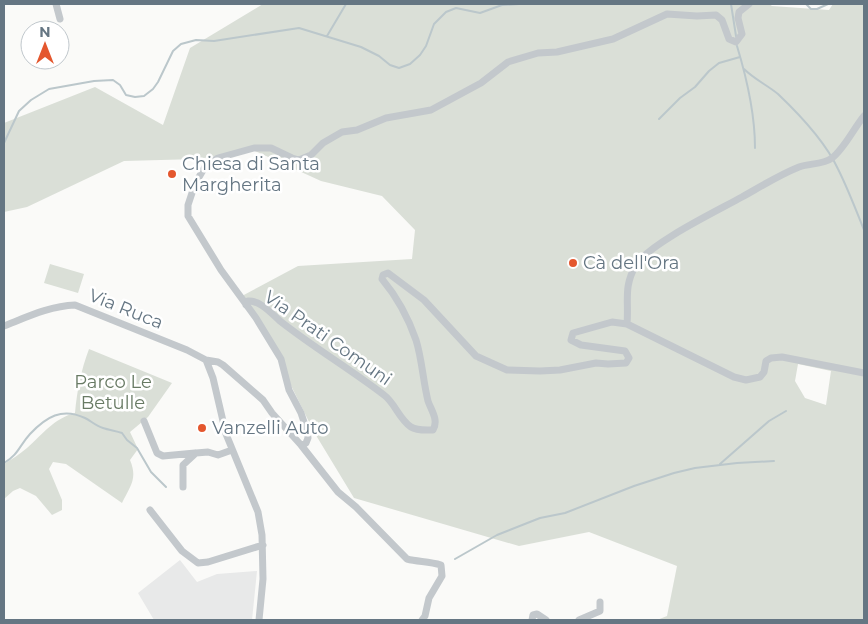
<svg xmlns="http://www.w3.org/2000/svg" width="868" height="624" font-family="Montserrat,sans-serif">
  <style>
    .built { fill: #e8e9e9 }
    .green { fill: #dadfd7; fill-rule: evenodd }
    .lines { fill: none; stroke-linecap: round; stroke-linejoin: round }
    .stream { stroke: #bbc7cb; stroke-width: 2 }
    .minor { stroke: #c3c8cc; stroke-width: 7 }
    .poi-dot { fill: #e4572e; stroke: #fff; stroke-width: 2 }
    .labels { text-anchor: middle; stroke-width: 5; stroke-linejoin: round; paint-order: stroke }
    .poi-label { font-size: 18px; fill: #657683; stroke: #fff; text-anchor: start }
    .street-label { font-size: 18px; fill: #657683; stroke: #fff }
    .park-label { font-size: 18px; fill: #687a64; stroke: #fff }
  </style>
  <rect width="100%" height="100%" fill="#fafaf8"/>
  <!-- built -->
  <path class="built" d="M180,560l17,22 20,-8 40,-3 -5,49h-98l-16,-27z"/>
  <!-- green -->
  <path class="green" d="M263,4h506l3,2 57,4 4,-6h31v616h-207l10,-4 10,-50 -88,-34 -70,14 -165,-48 -40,-66 -44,-89 -30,-46 58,-31 114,-7 3,-29 -33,-34 -61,-15 -68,-31 -55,9 -74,2 -97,46 -23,5v-89l91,-36 68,38 27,-77zM798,364l33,7 -5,34 -21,-7 -10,-17z
    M50,264l34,10 -6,19 -34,-10z
    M89,349l83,34 -24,34 -18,15 8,17 -8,11c8,19 0,26 -8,43l-56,-39 -13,-2 -4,7 13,31v10l-10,5 -16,-19 -16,-8 -7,3 -9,8v-35c8,-5 16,-10 23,-16 17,-15 26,-29 48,-35 2,-22 6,-43 14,-64z"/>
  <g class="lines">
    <!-- stream -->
    <path class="stream" d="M731,4l5,32
      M806,4l5,5h6l11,-5
      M327,36l19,-32
      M737,46c10,33 18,67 18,102
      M744,69c10,10 23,16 34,25 21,20 48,49 60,75 10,20 18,41 26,61
      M659,119l21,-21 15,-11 14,-16 10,-8 21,-6
      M4,143l15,-32 12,-11 18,-11 45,-8 19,-1 7,5 6,10 9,2 9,-1 9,-7 5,-7 15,-31 8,-7 15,-4 18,1 85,-13 62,19 18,9 11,9 9,3 11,-4 10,-9 6,-9 8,-22 12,-12 10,-4 24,5 22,-8 17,-1
      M4,463c15,-9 15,-17 26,-29 16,-17 32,-27 55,-16 6,3 11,8 18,10 6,2 13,3 19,5l5,7 10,8 14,24 15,15
      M720,464l49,-43 17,-10
      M455,559l42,-24 43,-17 25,-5 69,-27 40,-13 21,-5 42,-5 37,-2"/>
    <!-- minor -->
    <path class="minor" d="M56,4l4,15
      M246,305l2,-4c12,-1 24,13 32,20 33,26 70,48 104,74 11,8 15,24 27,32 6,4 15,3 22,3 6,-10 -2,-20 -5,-29 -5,-20 -6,-42 -12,-61 -8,-23 -19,-43 -34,-61l1,-4 5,-2 36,27 52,56 31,14 33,1 20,-1 36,-7 12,1 18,-1 3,-5 -4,-7 -44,-6 -10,-5 2,-7 39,-11 15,2 107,53 12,3 14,-3 4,-5 2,-11 5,-3 11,-1 82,16
      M627,324c2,-23 -4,-37 9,-59 14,-22 81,-54 106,-68 18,-10 37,-22 57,-30 10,-4 24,-2 33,-9 12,-9 22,-30 32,-42
      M4,326c23,-9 46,-20 71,-21l112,45 19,10 7,18 13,56 32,78 4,23 1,44 -4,41
      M206,360l12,2 5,3 40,35 9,13 29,32 37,47 18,15 51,52c11,3 22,2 34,6l1,11 -13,22 -4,18 -3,4
      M144,421l13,32 6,3 32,-3
      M301,445l5,-2 2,-5 -1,-7 -6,-18 -12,-23 -8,-31 -25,-41 -35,-48 -33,-54v-11l7,-21 11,-19 12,-7 36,-10h17l21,10 7,2 12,-5 12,-12 19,-11 15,-2 29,-12 45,-8 50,-27 27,-21 30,-9 19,-1 56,-13 54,-25 30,2 19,-1 6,5 7,19 7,3 6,-8 -4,-16 1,-6 10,-8
      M183,487v-22l13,-12 12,-1 10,3 14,-5
      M150,510l32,41 16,12 10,-1 55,-17
      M532,620l1,-5 4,-1 9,6
      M579,620l21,-9v-9"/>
  </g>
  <!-- markers -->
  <g class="poi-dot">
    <circle cx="172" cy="174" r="5"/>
    <circle cx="573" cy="263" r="5"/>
    <circle cx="202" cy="428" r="5"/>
  </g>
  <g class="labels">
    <!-- poi labels -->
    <g class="poi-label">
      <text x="182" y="170">Chiesa di Santa<tspan x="182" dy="21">Margherita</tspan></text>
      <text x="583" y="269">Cà dell'Ora</text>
      <text x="212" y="434">Vanzelli Auto</text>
    </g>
    <!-- street labels -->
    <g class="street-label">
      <text transform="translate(126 309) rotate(22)" y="6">Via Ruca</text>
      <text transform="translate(328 338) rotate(35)" y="6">Via Prati Comuni</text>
    </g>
    <!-- park labels -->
    <g class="park-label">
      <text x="113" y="388">Parco Le<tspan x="113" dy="21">Betulle</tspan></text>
    </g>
  </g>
  <!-- border -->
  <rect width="868" height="624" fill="none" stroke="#657683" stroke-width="10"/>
  <!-- north arrow -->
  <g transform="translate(45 45)"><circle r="24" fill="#ffffff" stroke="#c1c8cd"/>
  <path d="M0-4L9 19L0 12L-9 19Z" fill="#e4572e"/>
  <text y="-8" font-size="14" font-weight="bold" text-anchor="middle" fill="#657683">N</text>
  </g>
</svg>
